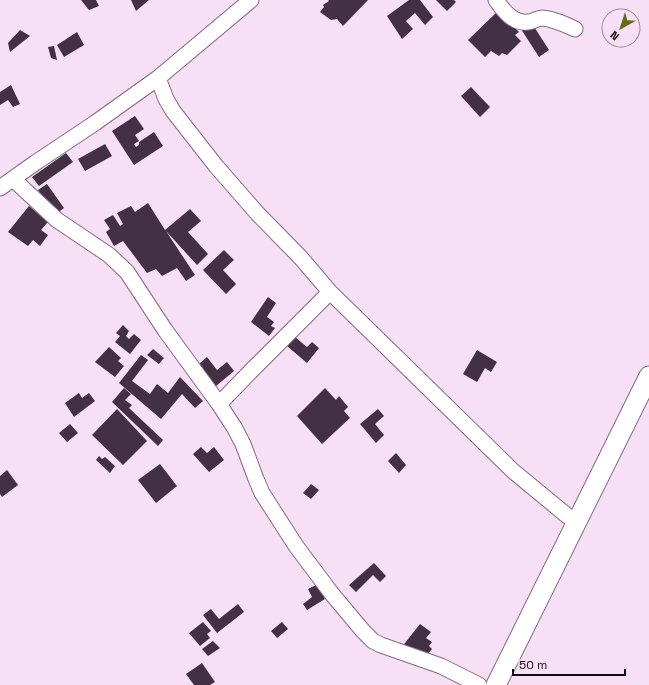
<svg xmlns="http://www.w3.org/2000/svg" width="649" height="685" font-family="'Space Grotesk',sans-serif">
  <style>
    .building { fill: #443044 }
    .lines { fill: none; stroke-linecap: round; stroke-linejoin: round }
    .minor-casing { stroke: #816c80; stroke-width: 17 }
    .tertiary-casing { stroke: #816c80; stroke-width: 21 }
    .minor { stroke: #fff; stroke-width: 15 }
    .tertiary { stroke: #fff; stroke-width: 19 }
  </style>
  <rect width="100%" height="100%" fill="#f7dff6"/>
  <!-- building -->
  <path class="building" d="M81,0h15l3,6 -10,4z
    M131,0h18l-13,11z
    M328,0h40l-25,26 -6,-7 -6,1 -11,-8 4,-5 -1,-2 6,-4z
    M409,0h11l13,17 -8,8 -10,-12 -9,8 7,8 -11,10 -15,-23z
    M436,0h18l2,2 -9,9z
    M498,11l21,21 -4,3 6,6 -14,14 -5,-2 -3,3 -8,-5 -6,6 -17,-17z
    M531,22l18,28 -10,7 -18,-28z
    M20,30l10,6 -20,16 -2,-9z
    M77,32l7,13 -20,12 -7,-12z
    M54,46l3,14 -6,-2 -3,-11z
    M11,85l9,19 -7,3 -5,-7 -8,5v-13z
    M471,87l19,20 -10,10 -19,-21z
    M135,116l9,13 -9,6 4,6 -5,3 2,3 3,-2v-3l15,-10 9,14 -29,19 -22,-34z
    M105,144l7,12 -27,15 -7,-12z
    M66,153l7,9 -34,24 -7,-9z
    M47,184l17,24 -8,6 -18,-24z
    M148,203l17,27 25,-21 11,12 -13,11 20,22 -11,11 -31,-34 29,44 -9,6 -9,-13 -15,8 -6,-7 -9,4 -24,-32 -9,5 -8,-14 4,-3 -6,-9 9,-5 7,11 3,-2 -6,-11 14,-7 4,6z
    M29,206l19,16 -7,8 7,5 -8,11 -7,-6 -5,6 -20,-14z
    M224,250l10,10 -11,10 13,14 -10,10 -23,-24z
    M268,297l8,6 -9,14 7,5 -3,4 4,2 -6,8 -18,-14z
    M123,325l6,6 -3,5 3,3 5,-5 7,6 -11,14 -15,-12 5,-6 -4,-3z
    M295,337l12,10 5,-5 7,6 -12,15 -20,-17z
    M109,347l12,11 -3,3 6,5 -9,11 -20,-15z
    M153,349l11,9 -5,6 -12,-9z
    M477,350l20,12 -6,10 -6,-4 -8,14 -14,-8z
    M141,355l7,5 -16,21 18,13 7,-10 11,9 12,-16 23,24 -8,7 -13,-14 -21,25 -42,-36z
    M207,357l10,13 10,-8 7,9 -18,15 -17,-22z
    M124,388l7,6 -6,6 7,5 -3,3 34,32 -5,6 -46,-44z
    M325,388l11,12 3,-4 9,11 -4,4 6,7 -28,26 -25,-28z
    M79,393l3,5 7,-5 6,8 -21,16 -9,-14z
    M117,409l30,32 -24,24 -31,-30z
    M378,409l6,7 -9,8 9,11 -8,8 -16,-19z
    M70,424l8,9 -11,9 -8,-9z
    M201,447l6,6 7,-6 10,13 -15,12 -16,-18z
    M396,453l10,12 -7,8 -11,-12z
    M99,456l3,3 3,-2 10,9 -5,7 -14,-13z
    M160,464l17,22 -21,17 -18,-23z
    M7,470l11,15 -16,12 -2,-3v-18z
    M311,484l8,6 -8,9 -8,-6z
    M374,563l12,13 -6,6 -7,-7 -17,17 -7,-7z
    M318,584l7,15 -18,11 -4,-6 9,-7 -4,-8z
    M238,604l6,8 -27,21 -14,-18 8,-6 8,10z
    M203,622l8,9 -4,3 3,4 -10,8 -11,-13z
    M282,622l6,7 -11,9 -6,-7z
    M420,624l11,8 -5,6 6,4 -3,4 3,3 -12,14 -19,-15z
    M213,641l7,7 -12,8 -6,-7z
    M202,663l13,19 -5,3h-16l-8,-11z"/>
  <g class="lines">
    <defs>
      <path id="minor" d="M496,0c7,10 17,24 32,22 5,0 9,-4 14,-4 12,1 22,6 33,11
        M158,78l8,21 7,12 43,55 41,47 44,45 29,34 183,179 63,52
        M13,179l44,41 52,35 18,17 38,58 54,74 15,23 9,17 13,35 6,14 34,53 36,48 31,37 10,10 8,4 60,21 38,19
        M0,188l35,-25 60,-40 63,-45 93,-78
        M219,404l34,-35 77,-77"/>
      <path id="tertiary" d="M496,685l153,-309"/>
    </defs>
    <!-- minor casing -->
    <use href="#minor" class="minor-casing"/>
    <!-- tertiary casing -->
    <use href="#tertiary" class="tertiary-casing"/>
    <!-- minor -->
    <use href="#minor" class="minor"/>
    <!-- tertiary -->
    <use href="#tertiary" class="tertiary"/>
  </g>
  <!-- north arrow -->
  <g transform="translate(621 28) rotate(219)"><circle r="19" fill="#f7dff6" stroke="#9c8a9b"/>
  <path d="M0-3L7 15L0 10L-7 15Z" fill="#626e16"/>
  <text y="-6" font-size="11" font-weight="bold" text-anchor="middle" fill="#130b13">N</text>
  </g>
  <!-- scale -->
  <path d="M513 669v6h112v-6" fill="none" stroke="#130b13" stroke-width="2"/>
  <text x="519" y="669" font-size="12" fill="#130b13" stroke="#f7dff6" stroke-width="3" paint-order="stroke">50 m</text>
</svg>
